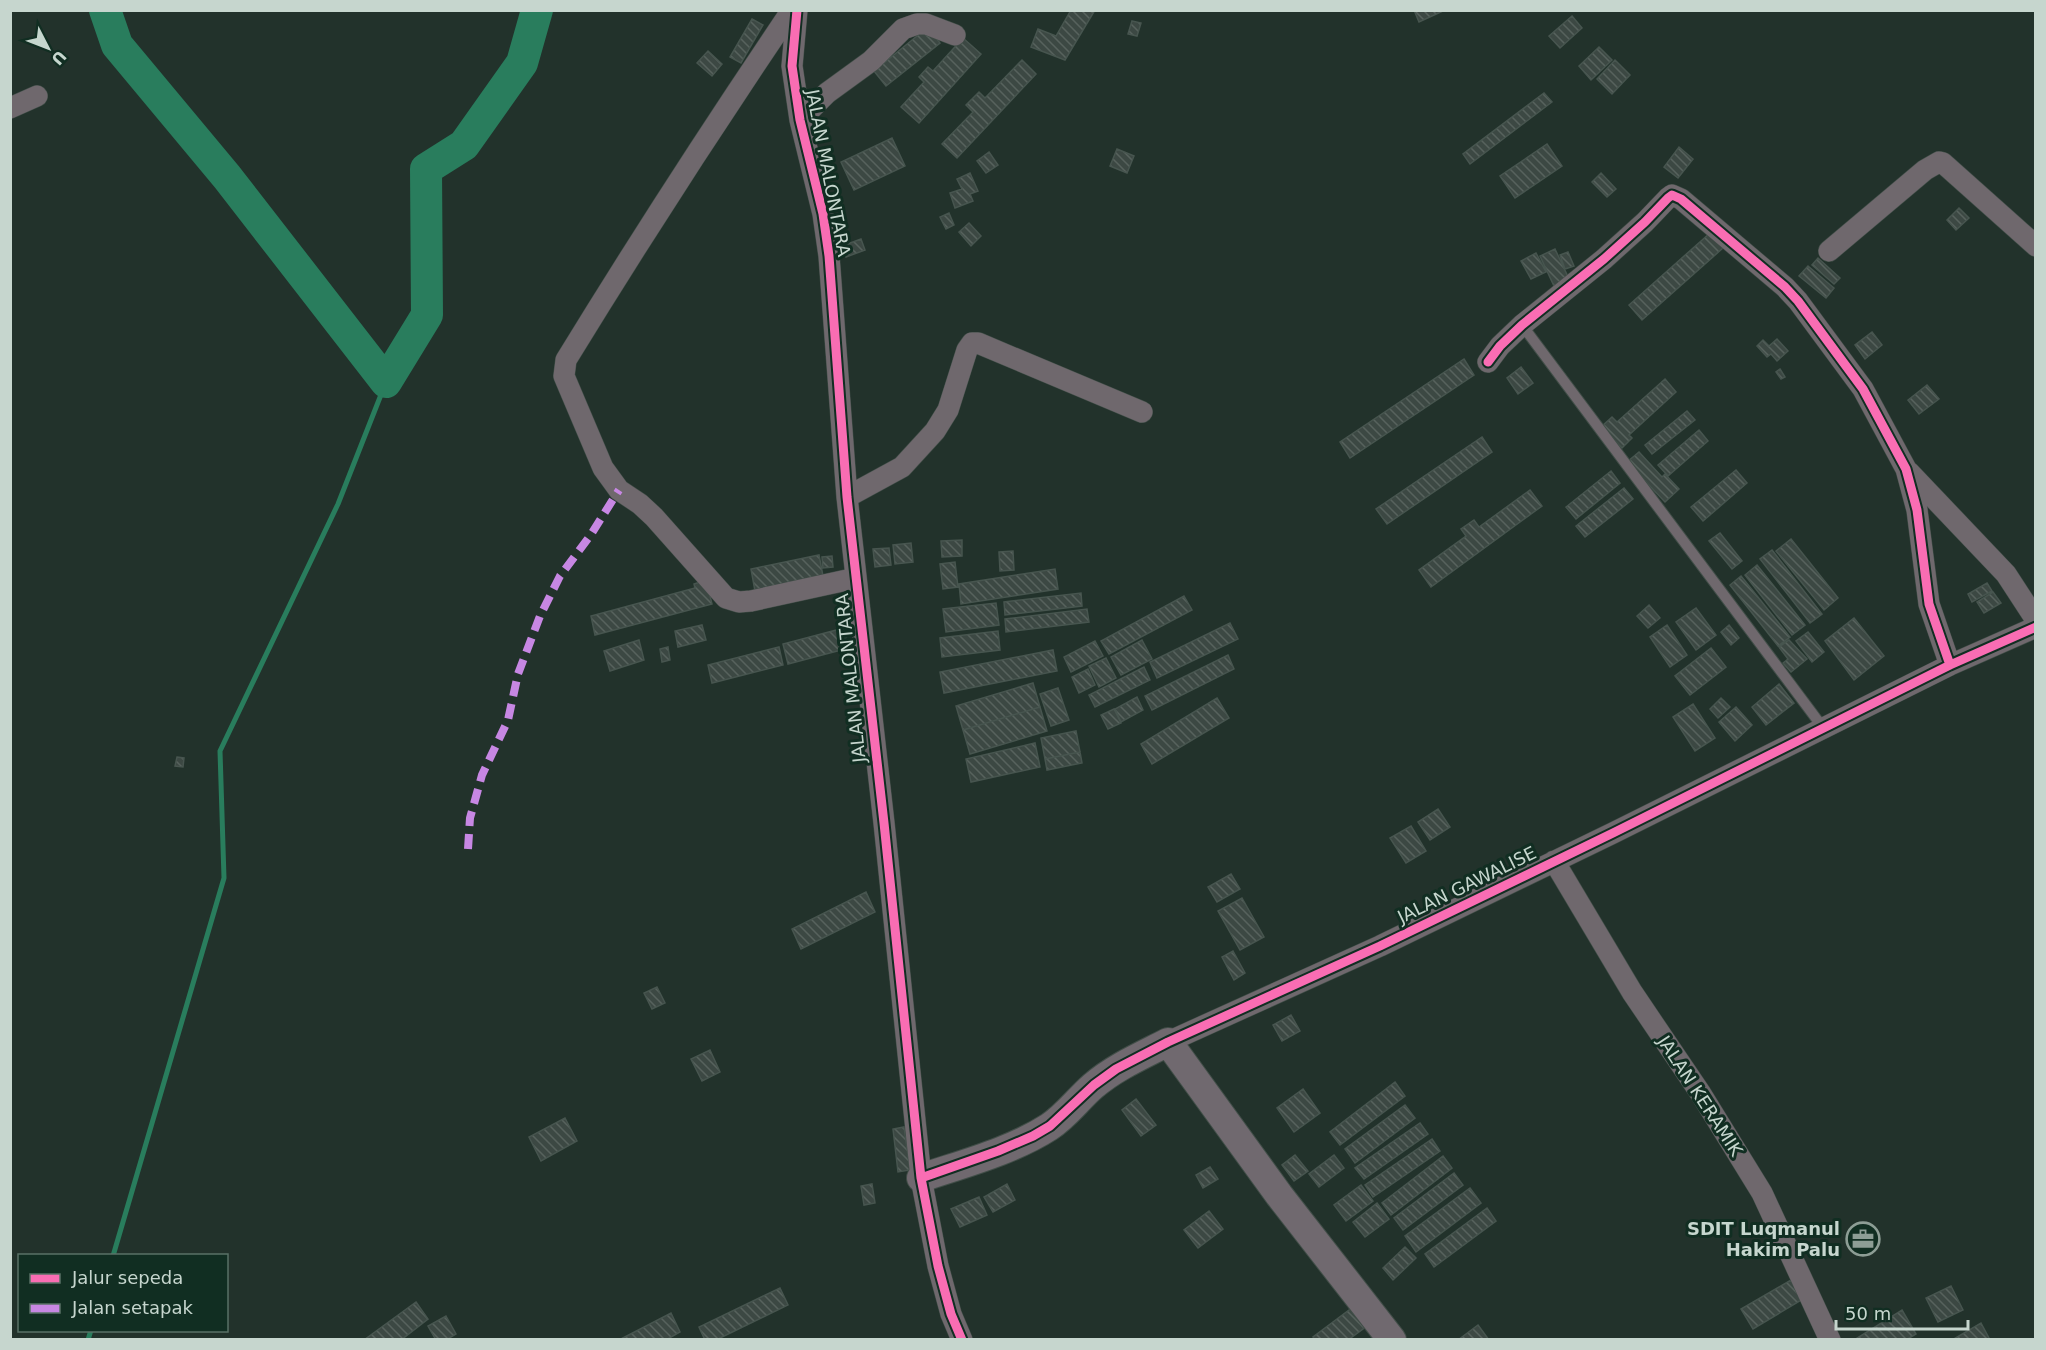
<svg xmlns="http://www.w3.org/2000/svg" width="2046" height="1350" font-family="'DejaVu Sans',sans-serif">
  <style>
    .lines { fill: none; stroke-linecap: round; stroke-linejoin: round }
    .stream { stroke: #297d5d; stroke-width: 5 }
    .river { stroke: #297d5d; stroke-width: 32 }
    .building { fill: url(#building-back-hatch); stroke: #47554f; stroke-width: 1.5 }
    .lane-casing { stroke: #414e48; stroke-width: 12 }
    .street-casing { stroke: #414e48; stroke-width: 22 }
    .secondary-casing { stroke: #414e48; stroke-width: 30 }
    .lane { stroke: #6f686d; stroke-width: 10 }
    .street { stroke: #6f686d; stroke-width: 21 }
    .secondary { stroke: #70696f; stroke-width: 28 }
    .quiet { stroke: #c787e3; stroke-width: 8; stroke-dasharray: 15 8; stroke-linecap: butt }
    .cycleway-casing { stroke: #112e22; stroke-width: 13 }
    .cycleway { stroke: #f96db3; stroke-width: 9 }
    .labels { text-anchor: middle; stroke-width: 6; stroke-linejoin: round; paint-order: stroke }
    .street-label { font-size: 18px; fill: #c6d6ce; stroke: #112e22 }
    .poi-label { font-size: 18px; font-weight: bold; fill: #c6d6ce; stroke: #112e22; text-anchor: end }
  </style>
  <defs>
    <pattern id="building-back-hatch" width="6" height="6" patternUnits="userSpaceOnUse" patternTransform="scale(1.5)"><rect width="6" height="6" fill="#3c4843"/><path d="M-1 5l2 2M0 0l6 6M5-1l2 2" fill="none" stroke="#57625d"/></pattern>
  </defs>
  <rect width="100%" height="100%" fill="#22322b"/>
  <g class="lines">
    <!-- stream -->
    <path class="stream" d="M113,1256l111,-378 -4,-127 118,-247 48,-122
      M88,1340l3,-10"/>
    <!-- river -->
    <path class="river" d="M105,10l12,35 110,132 159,205 41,-67 -1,-146 38,-24 58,-82 15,-53"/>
  </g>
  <!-- building -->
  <path class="building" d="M1071,10h24l-30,50 -34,-13 7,-18 18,7z
    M1414,10h29v1l-24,11z
    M1572,16l10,12 -22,20 -11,-12z
    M752,19l11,6 -22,38 -11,-6z
    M1132,21l9,2 -4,13 -9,-2z
    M928,27l12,16 -54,43 -12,-15z
    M963,38l18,16 -62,69 -18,-16 23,-25 -5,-5 9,-10 5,4z
    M1599,47l13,13 -21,20 -12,-14z
    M708,51l14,13 -10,12 -15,-13z
    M1022,60l14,14 -79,84 -15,-14 31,-32 -7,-7 13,-13 6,6z
    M1615,60l15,15 -18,19 -15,-15z
    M1544,93l8,9 -82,62 -7,-10z
    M892,138l13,28 -51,24 -13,-28z
    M1547,144l15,22 -47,32 -15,-22z
    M1679,147l14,12 -15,19 -14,-11z
    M1117,149l17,7 -7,17 -17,-7z
    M989,152l9,13 -12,8 -9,-12z
    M970,173l8,18 -8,3 3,7 -18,7 -5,-15 12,-4 -5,-10z
    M1601,173l15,16 -9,8 -15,-15z
    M1959,208l10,10 -13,12 -9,-10z
    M949,213l5,12 -8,4 -6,-12z
    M969,223l12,13 -10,10 -12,-14z
    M1710,233l13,15 -81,72 -13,-15z
    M861,239l4,11 -19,7 -4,-11z
    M1555,249l14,30 -15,7 -14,-30z
    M1568,252l6,14 -9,3 -5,-14z
    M1536,253l10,19 -15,7 -10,-18z
    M1818,258l22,20 -6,6 -22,-19z
    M1808,266l26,22 -8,10 -27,-22z
    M1872,332l10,13 -17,14 -10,-14z
    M1777,339l11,12 -11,10 -6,-7 -4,3 -10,-11 6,-6 6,6z
    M1464,359l10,16 -124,83 -10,-16z
    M1521,367l12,16 -15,11 -11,-16z
    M1780,369l5,8 -4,2 -5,-7z
    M1665,379l11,13 -47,43 3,3 -10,10 -21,-21 11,-10 5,5z
    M1927,385l12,14 -20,15 -11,-14z
    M1687,411l8,9 -43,34 -7,-9z
    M1699,430l9,11 -40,35 -10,-11z
    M1482,437l10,15 -105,72 -11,-15z
    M1639,452l23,25 3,-3 14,15 -14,13 -38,-40z
    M1736,470l11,13 -44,38 -12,-14z
    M1611,471l9,12 -44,36 -10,-12z
    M1624,488l9,11 -48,38 -9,-11z
    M1530,490l12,16 -111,81 -12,-17 47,-34 -5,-7 13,-9 5,7z
    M1720,533l22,28 -10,8 -23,-28z
    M1791,539l47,59 -14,12 -48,-59z
    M962,540v16l-20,1 -1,-16z
    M911,543l2,19 -18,2 -2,-19z
    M889,548l2,17 -16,2 -2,-18z
    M1772,550l50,64 -12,9 -50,-64z
    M1013,551l1,19 -14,1 -1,-19z
    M819,555l4,21 -68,15 -4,-22z
    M832,556l1,11 -10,1 -1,-11z
    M955,562l3,25 -15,2 -3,-25z
    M1757,565l48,60 -13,10 -47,-60z
    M1055,569l3,20 -97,15 -2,-20z
    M1741,576l49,61 -12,9 -48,-61z
    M706,580l6,24 -117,31 -4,-19 104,-28 -1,-4z
    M1987,583l5,8 -20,11 -4,-8z
    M1993,592l8,11 -17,10 -7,-11z
    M1081,593l1,13 -77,9 -1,-13z
    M1184,596l8,14 -83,44 -8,-13z
    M996,603l3,22 -53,7 -3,-23z
    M1649,605l11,13 -12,10 -11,-12z
    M1696,608l20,27 -20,15 -20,-28z
    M1087,609l2,13 -83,10 -1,-13z
    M1854,618l30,38 -30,24 -29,-39z
    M1230,623l8,16 -81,39 -7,-16z
    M702,625l4,15 -28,7 -3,-16z
    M1667,625l20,30 -17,12 -20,-30z
    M1729,625l10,13 -8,7 -10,-13z
    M844,628l5,20 -61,16 -5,-20z
    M998,631l2,19 -58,7 -2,-19z
    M1808,632l16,20 -12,10 -16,-21z
    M639,640l5,20 -34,11 -6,-20z
    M1142,640l10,19 -31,16 -10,-18z
    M1789,640l18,19 -16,13 -8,-9 5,-4 -9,-12z
    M1095,641l8,15 -32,16 -7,-15z
    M668,647l2,13 -8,2 -2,-13z
    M779,647l4,18 -71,18 -4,-18z
    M1711,648l15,19 -36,28 -15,-19z
    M1053,650l4,21 -113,22 -4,-21z
    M1228,655l6,14 -82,41 -7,-14z
    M1106,658l10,20 -17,9 -10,-21z
    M1144,667l6,13 -55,27 -6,-12z
    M1088,669l7,16 -16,8 -7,-16z
    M1033,683l7,24 -77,23 -7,-24z
    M1779,684l15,19 -28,22 -14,-18z
    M1058,688l11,32 -18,6 -11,-32z
    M1137,697l6,13 -22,12 -6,-13z
    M1217,698l12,20 -77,46 -11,-20z
    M1721,698l9,9 -12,11 -8,-9z
    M1693,704l22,34 -20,13 -22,-34z
    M1040,707l7,24 -77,23 -7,-24z
    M1736,707l16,18 -17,16 -16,-19z
    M1114,709l7,14 -13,6 -7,-14z
    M1076,731l4,21 -35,7 -4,-21z
    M1035,743l5,24 -69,15 -5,-23z
    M1080,752l2,11 -35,7 -2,-11z
    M177,757l7,1 -1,9 -8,-1z
    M1438,809l12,18 -20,13 -12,-18z
    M1411,826l15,25 -20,12 -16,-25z
    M1231,874l9,15 -23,13 -9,-15z
    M866,892l9,20 -74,37 -9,-20z
    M1242,898l22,39 -24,13 -22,-39z
    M1233,951l12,22 -11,7 -12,-23z
    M657,987l8,16 -13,6 -8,-16z
    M1291,1015l9,16 -18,10 -9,-16z
    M710,1050l10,22 -18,9 -11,-22z
    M1395,1082l10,14 -65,49 -10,-13z
    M1303,1089l17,24 -26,19 -17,-24z
    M1136,1099l20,26 -15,11 -19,-26z
    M1405,1105l10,13 -60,45 -10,-14z
    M565,1118l12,23 -36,20 -12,-24z
    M1420,1123l8,11 -64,45 -9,-11z
    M904,1127l6,43 -12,2 -5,-43z
    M1432,1139l8,12 -67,46 -8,-12z
    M1295,1155l13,16 -14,10 -12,-16z
    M1334,1155l10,13 -25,19 -10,-13z
    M1443,1156l9,12 -61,47 -9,-12z
    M1210,1167l8,12 -15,9 -7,-13z
    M1454,1173l9,12 -60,45 -9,-12z
    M872,1184l3,19 -11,2 -3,-19z
    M1007,1184l8,16 -22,12 -9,-15z
    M1361,1185l12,16 -27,20 -12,-16z
    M1470,1188l11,15 -65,49 -11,-16z
    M979,1197l8,18 -27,12 -9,-18z
    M1377,1203l12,16 -24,18 -12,-15z
    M1487,1208l9,13 -62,46 -9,-13z
    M1209,1211l14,18 -25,19 -14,-18z
    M1405,1247l11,11 -23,22 -10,-12z
    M1791,1280l12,19 -50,30 -12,-20z
    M1951,1286l12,24 -25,12 -12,-24z
    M780,1288l8,17 -72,35h-11l-6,-13z
    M416,1302l12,17 -27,21h-37z
    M1353,1307l14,19 -19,14h-33l-2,-3z
    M1902,1310l14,24 -10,6h-52z
    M671,1313l9,19 -14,8h-47z
    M446,1316l10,18 -10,6h-10l-8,-14z
    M1981,1323l8,15 -3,2h-34z
    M1478,1325l11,15h-31z"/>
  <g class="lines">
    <defs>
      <path id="lane" d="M1522,325l302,404"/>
      <path id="street" d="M792,10c-78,115 -153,231 -226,350l-2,16 39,92 16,22 21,14 14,13 72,81 13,4 12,-1 105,-23
        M797,10l-5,56 8,54 23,94 6,42 18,241 37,326 37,355 17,88 13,48 11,26
        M10,108l27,-12
        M800,120l27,-27 44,-32 32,-32 14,-5h9l29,11
        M1829,251l96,-81 14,-8 4,1 93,83
        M1488,362l12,-16 22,-21 82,-66 41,-37 23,-24 4,-3 9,4 104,88 13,14 65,88 43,80 11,41 12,94 21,61
        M1909,472l97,102 30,46
        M847,497l55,-30 33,-36 13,-21 19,-60 5,-7h6l164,69
        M1554,861l78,131 69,102 61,99 68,147
        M1168,1042l212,-96 233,-113 337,-168 86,-38"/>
      <path id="secondary" d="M921,1178c41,-14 91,-27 128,-51 17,-11 29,-28 44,-41 22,-19 50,-31 75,-44l111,153 113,145"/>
    </defs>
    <!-- lane casing -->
    <use href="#lane" class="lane-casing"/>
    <!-- street casing -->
    <use href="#street" class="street-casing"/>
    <!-- secondary casing -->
    <use href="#secondary" class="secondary-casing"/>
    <!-- lane -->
    <use href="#lane" class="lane"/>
    <!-- street -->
    <use href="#street" class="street"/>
    <!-- secondary -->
    <use href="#secondary" class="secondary"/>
    <!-- quiet -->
    <path class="quiet" d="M468,849l2,-31 12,-43 26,-55 10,-46 22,-58 20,-40 30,-40 29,-46"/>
    <defs>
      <path id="cycleway" d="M797,10l-5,56 8,54 23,94 6,42 18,241 37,326 37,355 17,88 13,48 11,26
        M1488,362l12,-16 22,-21 82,-66 41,-37 23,-24 4,-3 9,4 104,88 13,14 65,88 43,80 11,41 12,94 21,61
        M921,1178l77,-27 35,-15 17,-10 44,-41 22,-16 52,-27 212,-96 233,-113 337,-168 86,-38"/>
    </defs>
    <!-- cycleway casing -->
    <use href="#cycleway" class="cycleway-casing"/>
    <!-- cycleway -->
    <use href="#cycleway" class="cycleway"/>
  </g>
  <!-- icons -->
  <defs>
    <symbol id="office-ring" viewBox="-11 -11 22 22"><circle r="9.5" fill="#112e22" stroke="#8d9d95" stroke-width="1.5"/><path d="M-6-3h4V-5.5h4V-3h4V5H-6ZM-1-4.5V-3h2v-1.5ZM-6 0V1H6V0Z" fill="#8d9d95"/></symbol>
  </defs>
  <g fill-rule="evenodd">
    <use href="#office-ring" x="1844" y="1220" width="38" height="38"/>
  </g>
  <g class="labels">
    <!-- street labels -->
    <g class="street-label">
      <text transform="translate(828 173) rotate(79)" y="6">JALAN MALONTARA</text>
      <text transform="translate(851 678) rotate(-96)" y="6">JALAN MALONTARA</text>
      <text transform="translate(1467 885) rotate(-26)" y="6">JALAN GAWALISE</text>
      <text transform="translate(1700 1096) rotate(57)" y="6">JALAN KERAMIK</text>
    </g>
    <!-- poi labels -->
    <g class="poi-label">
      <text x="1840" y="1235">SDIT Luqmanul<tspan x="1840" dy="21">Hakim Palu</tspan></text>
    </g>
  </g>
  <!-- border -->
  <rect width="2046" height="1350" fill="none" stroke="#c6d6ce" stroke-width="24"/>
  <!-- legend -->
  <rect x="18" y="1254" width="210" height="78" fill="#112e22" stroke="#597167" stroke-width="1.5"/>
  <rect x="30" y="1274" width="30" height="9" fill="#f96db3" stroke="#597167" stroke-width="1.5"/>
  <text x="72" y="1284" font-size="18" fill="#c6d6ce">Jalur sepeda</text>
  <rect x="30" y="1304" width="30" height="9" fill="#c787e3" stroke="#597167" stroke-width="1.5"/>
  <text x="72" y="1314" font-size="18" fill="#c6d6ce">Jalan setapak</text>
  <!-- north arrow -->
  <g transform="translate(48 48) rotate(132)" stroke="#112e22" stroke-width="4.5" paint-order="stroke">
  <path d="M0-4.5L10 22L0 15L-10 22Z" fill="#c6d6ce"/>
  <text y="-9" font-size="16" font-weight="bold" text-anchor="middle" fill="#c6d6ce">U</text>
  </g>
  <!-- scale -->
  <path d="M1836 1320v9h132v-9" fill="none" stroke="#c6d6ce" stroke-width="3"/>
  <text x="1845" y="1320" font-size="18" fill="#c6d6ce" stroke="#112e22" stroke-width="4.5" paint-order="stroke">50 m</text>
</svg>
